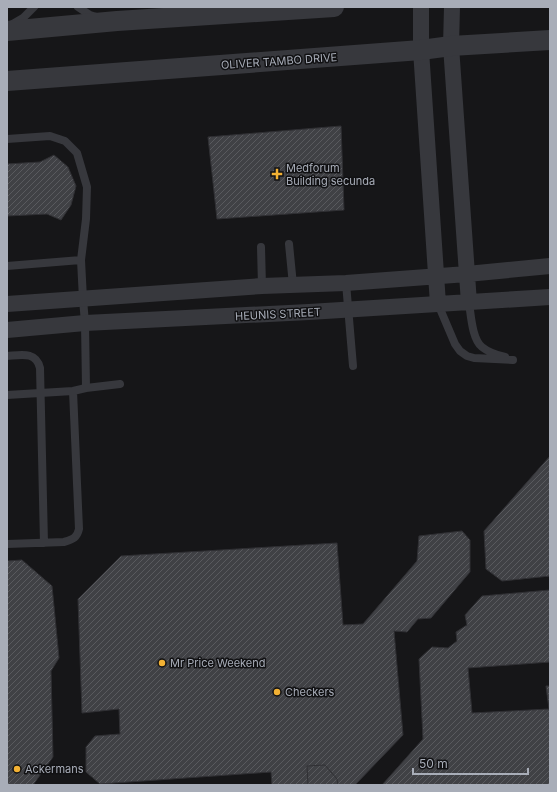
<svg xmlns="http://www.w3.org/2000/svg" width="557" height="792" font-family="Inter,sans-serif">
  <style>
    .building { fill: url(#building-hatch); stroke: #303034 }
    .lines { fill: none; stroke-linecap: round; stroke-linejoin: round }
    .service { stroke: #37383d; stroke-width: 8 }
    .minor { stroke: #37383d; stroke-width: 16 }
    .tertiary { stroke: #37383d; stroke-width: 20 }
    .poi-dot { fill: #f2b134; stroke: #111113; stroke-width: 1.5 }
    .labels { text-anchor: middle; stroke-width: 3; stroke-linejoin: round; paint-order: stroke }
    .street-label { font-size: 11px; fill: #a8adb8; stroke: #111113 }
    .poi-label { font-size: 11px; fill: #a8adb8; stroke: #111113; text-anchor: start }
  </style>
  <defs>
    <pattern id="building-hatch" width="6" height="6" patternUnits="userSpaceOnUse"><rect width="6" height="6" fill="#404145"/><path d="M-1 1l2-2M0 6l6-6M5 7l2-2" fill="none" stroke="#595a5e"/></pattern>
  </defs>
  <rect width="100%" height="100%" fill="#161618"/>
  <!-- building -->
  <path class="building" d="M341,126l3,84 -127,9 -9,-82z
    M54,155l14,12 8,19 -5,19 -10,15 -14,-6 -40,2v-52l33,-2z
    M550,456v120l-48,5 -16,-12 -2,-38z
    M462,531l8,9v32l-39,46 -13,1 -11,13 -13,-1 9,104 -48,50h-83l-1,-13 -171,12 -14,-12v-25l9,-11 25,-2 -1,-25 -37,4 -4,-114 43,-43 216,-13 6,82 20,-1 54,-63 2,-25z
    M22,560l30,26 7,72 -8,13 2,86 -20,28h-26v-224z
    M550,590v72l-82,6 4,45 77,-4 -3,-23h4v99h-168l41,-46 -4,-80 13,-12 16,1 9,-7 -1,-9 11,-7 -2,-10 17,-19z
    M325,765l12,14 1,6h-30l-1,-19z"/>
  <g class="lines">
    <!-- service -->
    <path class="service" d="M78,7l12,8 7,2
      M11,25l12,-7 11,-11
      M7,139l43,-3 15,5 12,12 10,34 -1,32 -5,41 2,39 2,24 1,65
      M289,244l4,41
      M261,247l1,39
      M7,266l74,-6
      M346,283l7,83
      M469,303c2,12 3,36 13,44 6,5 15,8 23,10
      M438,304l17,40 5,7 7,5 7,2 39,2
      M7,356c14,-1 29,-5 33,12l4,175
      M7,395l66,-4 13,-3 34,-4
      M7,544l57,-2c9,-3 13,-4 15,-13l-6,-138"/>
    <!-- minor -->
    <path class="minor" d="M421,7v43l17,254
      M452,7l-1,39 18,257
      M7,304l255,-18 84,-3 121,-9 83,-8
      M7,330l78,-7 224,-11 241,-15"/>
    <!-- tertiary -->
    <path class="tertiary" d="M7,31l110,-10 217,-14
      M7,81l414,-31 30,-4 99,-6"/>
  </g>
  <!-- markers -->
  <g class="poi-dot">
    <path d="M275 168h4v4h4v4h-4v4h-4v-4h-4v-4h4z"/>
    <circle cx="162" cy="663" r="4"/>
    <circle cx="277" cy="692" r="4"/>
    <circle cx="17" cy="769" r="4"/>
  </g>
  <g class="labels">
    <!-- street labels -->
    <g class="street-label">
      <text transform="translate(279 61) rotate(-4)" y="4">OLIVER TAMBO DRIVE</text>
      <text transform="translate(278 314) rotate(-3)" y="4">HEUNIS STREET</text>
    </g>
    <!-- poi labels -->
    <g class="poi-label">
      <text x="286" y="172">Medforum<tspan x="286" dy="13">Building secunda</tspan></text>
      <text x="170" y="667">Mr Price Weekend</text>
      <text x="285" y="696">Checkers</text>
      <text x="25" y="773">Ackermans</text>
    </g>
  </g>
  <!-- border -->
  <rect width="557" height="792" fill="none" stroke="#a8adb8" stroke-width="16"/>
  <!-- scale -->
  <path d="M413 768v6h115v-6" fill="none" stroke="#a8adb8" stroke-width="2"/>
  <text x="419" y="768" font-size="12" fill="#a8adb8" stroke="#111113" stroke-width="3" paint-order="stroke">50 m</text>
</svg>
